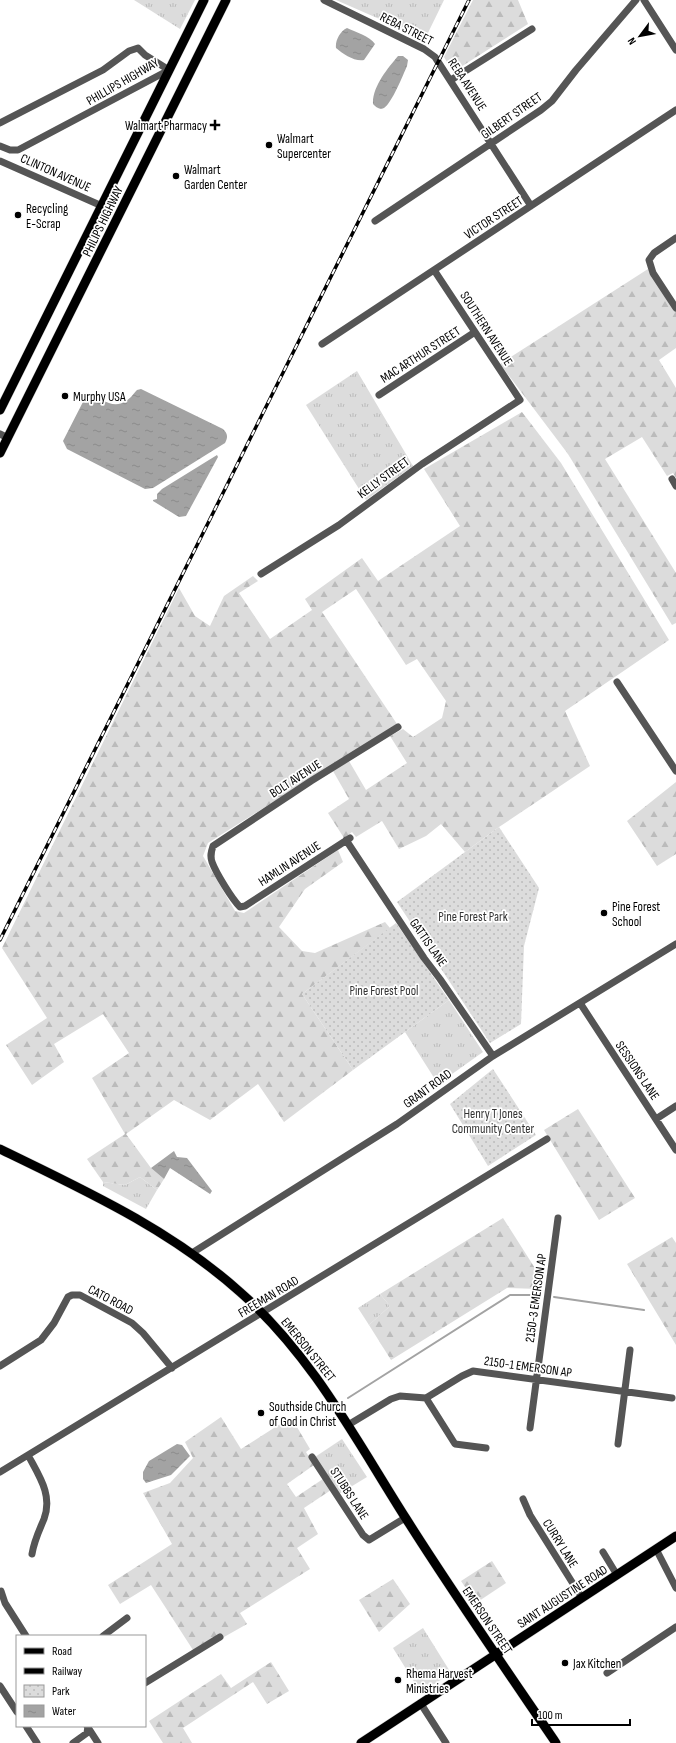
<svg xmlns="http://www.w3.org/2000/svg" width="676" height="1743" font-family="'Sofia Sans Condensed',sans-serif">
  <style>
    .grass { fill: url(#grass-tufts) }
    .forest { fill: url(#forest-firs) }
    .park { fill: url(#park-dots) }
    .water { fill: url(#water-ripples) }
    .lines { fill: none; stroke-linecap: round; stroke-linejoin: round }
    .stream { stroke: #a3a3a3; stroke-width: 2 }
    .major-casing { stroke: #dbdbdb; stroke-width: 10 }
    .minor { stroke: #555; stroke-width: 7 }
    .major { stroke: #000; stroke-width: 9 }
    .rail-casing { stroke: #000; stroke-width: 3.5 }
    .rail { stroke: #fff; stroke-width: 2; stroke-dasharray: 6; stroke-linecap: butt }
    .poi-dot { fill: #000; stroke: #fff; stroke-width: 1.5 }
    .labels { text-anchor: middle; stroke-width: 3.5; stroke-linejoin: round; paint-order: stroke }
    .street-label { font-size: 13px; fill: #000; stroke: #fff }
    .poi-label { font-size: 13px; fill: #000; stroke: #fff; text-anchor: start }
    .park-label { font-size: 13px; fill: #333; stroke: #fff }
  </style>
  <defs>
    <pattern id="grass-tufts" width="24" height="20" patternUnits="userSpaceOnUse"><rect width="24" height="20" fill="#dcdcdc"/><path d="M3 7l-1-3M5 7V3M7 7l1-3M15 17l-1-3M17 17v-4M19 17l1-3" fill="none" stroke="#bbb"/></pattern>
    <pattern id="forest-firs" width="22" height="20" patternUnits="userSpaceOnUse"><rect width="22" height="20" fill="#dcdcdc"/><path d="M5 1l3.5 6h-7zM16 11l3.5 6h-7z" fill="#bbb"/></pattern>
    <pattern id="park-dots" width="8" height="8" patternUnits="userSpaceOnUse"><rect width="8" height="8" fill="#dcdcdc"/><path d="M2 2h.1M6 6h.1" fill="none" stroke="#bbb" stroke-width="1.8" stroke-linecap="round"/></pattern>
    <pattern id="water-ripples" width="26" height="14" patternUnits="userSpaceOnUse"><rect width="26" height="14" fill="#a3a3a3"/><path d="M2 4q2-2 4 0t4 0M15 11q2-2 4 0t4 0" fill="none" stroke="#8b8b8b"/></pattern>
  </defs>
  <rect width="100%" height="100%" fill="#fff"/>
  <!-- grass -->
  <path class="grass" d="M134,0h61l-15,29z
    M336,0h108l-19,39z
    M357,371l56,95 -47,34 -60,-95z
    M449,1000l34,52 -45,32 -33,-52z
    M140,1177l17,13 -11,19 -43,-23v-4l22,3z
    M380,1294l10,12 -21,19 -11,-17z
    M342,1439l25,38 -28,17 -24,-37z
    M423,1628l28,45 -30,20 -28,-45z"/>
  <!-- forest -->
  <path class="forest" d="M473,0h45l10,24 -75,48 -9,-15z
    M648,269l28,43v36l-17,12 17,28v90l-3,-5 -6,3 -25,-39 -37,22 71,114v50l-4,2 -104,-171 -68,-90z
    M522,412l39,51 108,177 -104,71 25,55 -91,61 -34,25 -24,-28 -15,12 -27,13 -17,-28 -26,16 -4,-5 -8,6 -16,-25 21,-14 -16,-28 16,-10 17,29 41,-27 -17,-27 13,-7 10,8 29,-19 4,-17 -29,-42 -11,6 -50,-76 -34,23 75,112 -189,119 -5,13 32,55 9,2 94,-63 5,12 -38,27 -26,38 23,24 13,2 70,-31 5,6 -88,66 51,76 -69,52 -26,-38 -48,36 -36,-20 -48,34 25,34 13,11 -7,11 -17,-13 -15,8 -22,-3 -16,-23 38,-25 -33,-56 37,-25 -26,-39 -49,30 10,18 -32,23 -26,-40 41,-27 -45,-70 177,-360 16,28 15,10 14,-30 29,-20 5,5 -19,12 31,46 42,-29 -7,-11 57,-41 16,23 82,-55 -36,-57z
    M676,782v72l-19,12 -30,-45z
    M578,1109l57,89 -36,22 -55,-90z
    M503,1218l37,58 -1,13 -32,-1 -116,72 -22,-35 21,-19 -10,-12z
    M672,1237l4,6v102l-49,-81z
    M221,1417l20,32 50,-32 19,32 -4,3 8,13 -27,19 9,13 27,-18 8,11 -27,18 14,26 -21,14 13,21 -70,44 7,11 -23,13 -3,-4 -28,17 -42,-65 -31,19 -12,-19 64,-41 -29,-51 27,-10 23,-25 -8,-16z
    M492,1561l14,22 -30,20 -15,-22z
    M393,1579l17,25 -31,28 -20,-32z
    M271,1662l18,29 -22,13 -14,-22 -70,46 9,15h-29l-14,-22 72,-47 10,14z"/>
  <!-- park -->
  <path class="park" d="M499,827l40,61 -15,58 -3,78 -31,19 -93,-141z
    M396,923l53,77 -96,70 -51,-76z
    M493,1069l43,66 -48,31 -38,-62z"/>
  <!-- water -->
  <path class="water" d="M347,28c8,4 23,8 28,16l-11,16c-9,2 -21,-6 -28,-12 -1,-7 4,-17 11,-20z
    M398,56h5l5,4 -1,6c-4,9 -15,37 -23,42 -5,2 -8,-1 -11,-4 -1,-17 15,-36 25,-48z
    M141,389l82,40c5,5 5,8 2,14l-72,45 -8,1 -78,-40 -4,-8 22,-43c13,-7 24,14 41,3 4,-2 8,-8 11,-11z
    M217,455l1,2 -32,59 -7,1 -26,-16v-1l4,-1v-5l5,-5z
    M174,1151l3,6 10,1 25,33 -2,3 -40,-26 -6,11 -13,-11z
    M177,1444l5,1 8,11 -19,19 -25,8 -3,-4v-7l6,-11z"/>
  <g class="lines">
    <!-- stream -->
    <path class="stream" d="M554,1297l90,13
      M348,1398l162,-103h25"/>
    <defs>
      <path id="major" d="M0,410l204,-410
        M0,453l226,-453
        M0,1149c84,41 170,80 240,143 71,62 115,146 165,225 48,76 100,151 151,226
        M361,1743l315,-207"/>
    </defs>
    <!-- major casing -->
    <use href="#major" class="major-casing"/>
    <!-- minor -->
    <path class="minor" d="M324,0l100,49 11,8 96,149
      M644,0l32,50
      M451,80l81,-51
      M0,123l103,-53 26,-19 9,-3 7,7 24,15
      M0,146l10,4h8l151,-80
      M0,161l102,45
      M375,221l166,-111 11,-9 24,-31 60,-70
      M676,238l-22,15 -5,7 4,13 23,35
      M322,344l354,-234
      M379,395l96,-63
      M0,434l8,4
      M672,479l4,7
      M261,574l78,-49 83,-61 98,-64 -86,-130
      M617,682l59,89
      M350,838l-105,68 -5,1c-8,-8 -24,-34 -28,-45 -2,-6 -1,-10 1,-16l98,-65 87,-54
      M346,840l78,118 16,21 53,77
      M580,1003l96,147
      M656,1119l20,-13
      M192,1253l205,-129 96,-68 183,-112
      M0,1366l41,-26 13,-17 14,-26 4,-2h8l52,28 11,10 29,35
      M426,1398l29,46 31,4
      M348,1425l43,-26 9,-3 26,2 36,-22 11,-5 199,27
      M530,1428l28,-210
      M618,1444l12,-94
      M28,1455c11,21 25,40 16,64 -5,12 -10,22 -12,35
      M312,1457l51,78 6,5 36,-22
      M0,1472l547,-333
      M523,1499l7,16 52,83
      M656,1549l20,39
      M603,1552l14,23
      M1,1591l4,12 21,33
      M103,1636l24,-18
      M607,1673l69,-46
      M145,1683l75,-46
      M0,1686l17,26
      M421,1704l25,39
      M26,1726l11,17
      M87,1726l11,17
      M73,1743l14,-10 1,-7"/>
    <!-- major -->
    <use href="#major" class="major"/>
    <defs>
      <path id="rail" d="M0,940l469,-940"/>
    </defs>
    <!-- rail casing -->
    <use href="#rail" class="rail-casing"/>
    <!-- rail -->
    <use href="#rail" class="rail"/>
  </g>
  <!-- markers -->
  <g class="poi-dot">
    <path d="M213 119h4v4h4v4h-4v4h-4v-4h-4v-4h4z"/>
    <circle cx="269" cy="145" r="4"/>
    <circle cx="176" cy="176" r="4"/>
    <circle cx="18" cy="215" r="4"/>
    <circle cx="65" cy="396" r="4"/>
    <circle cx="604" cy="913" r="4"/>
    <circle cx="261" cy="1413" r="4"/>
    <circle cx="565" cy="1663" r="4"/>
    <circle cx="398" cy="1680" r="4"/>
  </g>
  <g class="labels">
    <!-- street labels -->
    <g class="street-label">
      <text transform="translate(407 28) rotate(27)" y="5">REBA STREET</text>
      <text transform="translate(122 81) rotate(-30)" y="5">PHILLIPS HIGHWAY</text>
      <text transform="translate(468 84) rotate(57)" y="5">REBA AVENUE</text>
      <text transform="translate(511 115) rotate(-35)" y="5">GILBERT STREET</text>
      <text transform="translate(56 172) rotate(24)" y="5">CLINTON AVENUE</text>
      <text transform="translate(493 217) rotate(-33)" y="5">VICTOR STREET</text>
      <text transform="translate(102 221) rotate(-64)" y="5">PHILIPS HIGHWAY</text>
      <text transform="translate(487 328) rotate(57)" y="5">SOUTHERN AVENUE</text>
      <text transform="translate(420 354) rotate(-33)" y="5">MAC ARTHUR STREET</text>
      <text transform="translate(383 477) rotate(-36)" y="5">KELLY STREET</text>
      <text transform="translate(295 778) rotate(-33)" y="5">BOLT AVENUE</text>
      <text transform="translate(289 863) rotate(-33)" y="5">HAMLIN AVENUE</text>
      <text transform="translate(429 942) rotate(55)" y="5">GATTIS LANE</text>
      <text transform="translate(638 1070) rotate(56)" y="5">SESSIONS LANE</text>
      <text transform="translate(427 1088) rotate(-36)" y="5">GRANT ROAD</text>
      <text transform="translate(268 1296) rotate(-31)" y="5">FREEMAN ROAD</text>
      <text transform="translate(535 1298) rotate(-82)" y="5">2150-3 EMERSON AP</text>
      <text transform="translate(111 1299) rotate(28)" y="5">CATO ROAD</text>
      <text transform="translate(309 1349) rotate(51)" y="5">EMERSON STREET</text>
      <text transform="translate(528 1366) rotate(8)" y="5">2150-1 EMERSON AP</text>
      <text transform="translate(350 1493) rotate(57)" y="5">STUBBS LANE</text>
      <text transform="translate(561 1543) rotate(58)" y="5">CURRY LANE</text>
      <text transform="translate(562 1596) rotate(-33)" y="5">SAINT AUGUSTINE ROAD</text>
      <text transform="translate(488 1620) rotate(56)" y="5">EMERSON STREET</text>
    </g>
    <!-- poi labels -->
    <g class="poi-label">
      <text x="207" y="130" text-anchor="end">Walmart Pharmacy</text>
      <text x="277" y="143">Walmart<tspan x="277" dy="15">Supercenter</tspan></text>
      <text x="184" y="174">Walmart<tspan x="184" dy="15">Garden Center</tspan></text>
      <text x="26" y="213">Recycling<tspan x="26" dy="15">E-Scrap</tspan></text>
      <text x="73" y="401">Murphy USA</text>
      <text x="612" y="911">Pine Forest<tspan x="612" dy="15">School</tspan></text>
      <text x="269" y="1411">Southside Church<tspan x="269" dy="15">of God in Christ</tspan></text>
      <text x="573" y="1668">Jax Kitchen</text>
      <text x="406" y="1678">Rhema Harvest<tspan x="406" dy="15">Ministries</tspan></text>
    </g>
    <!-- park labels -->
    <g class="park-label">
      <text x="473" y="921">Pine Forest Park</text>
      <text x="384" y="995">Pine Forest Pool</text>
      <text x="493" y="1118">Henry T Jones<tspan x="493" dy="15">Community Center</tspan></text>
    </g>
  </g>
  <!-- legend -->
  <rect x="16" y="1635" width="130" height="92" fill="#ffffff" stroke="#999999"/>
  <rect x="24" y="1648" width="20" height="6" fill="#000000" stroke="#999999"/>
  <text x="52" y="1655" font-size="12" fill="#000000">Road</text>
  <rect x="24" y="1668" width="20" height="6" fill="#000000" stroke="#999999"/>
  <text x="52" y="1675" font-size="12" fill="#000000">Railway</text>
  <rect x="24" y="1685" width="20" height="12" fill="url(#park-dots)" stroke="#999999"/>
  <text x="52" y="1695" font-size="12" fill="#000000">Park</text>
  <rect x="24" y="1705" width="20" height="12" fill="url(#water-ripples)" stroke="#999999"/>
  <text x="52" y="1715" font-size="12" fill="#000000">Water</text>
  <!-- north arrow -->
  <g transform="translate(640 36) rotate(238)" stroke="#ffffff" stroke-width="3" paint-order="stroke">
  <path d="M0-3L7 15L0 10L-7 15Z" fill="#000000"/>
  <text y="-6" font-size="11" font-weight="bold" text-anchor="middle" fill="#000000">N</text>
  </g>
  <!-- scale -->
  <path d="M532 1719v6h98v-6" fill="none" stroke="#000000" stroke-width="2"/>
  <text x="538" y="1719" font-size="12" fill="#000000" stroke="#ffffff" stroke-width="3" paint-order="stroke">100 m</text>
</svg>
